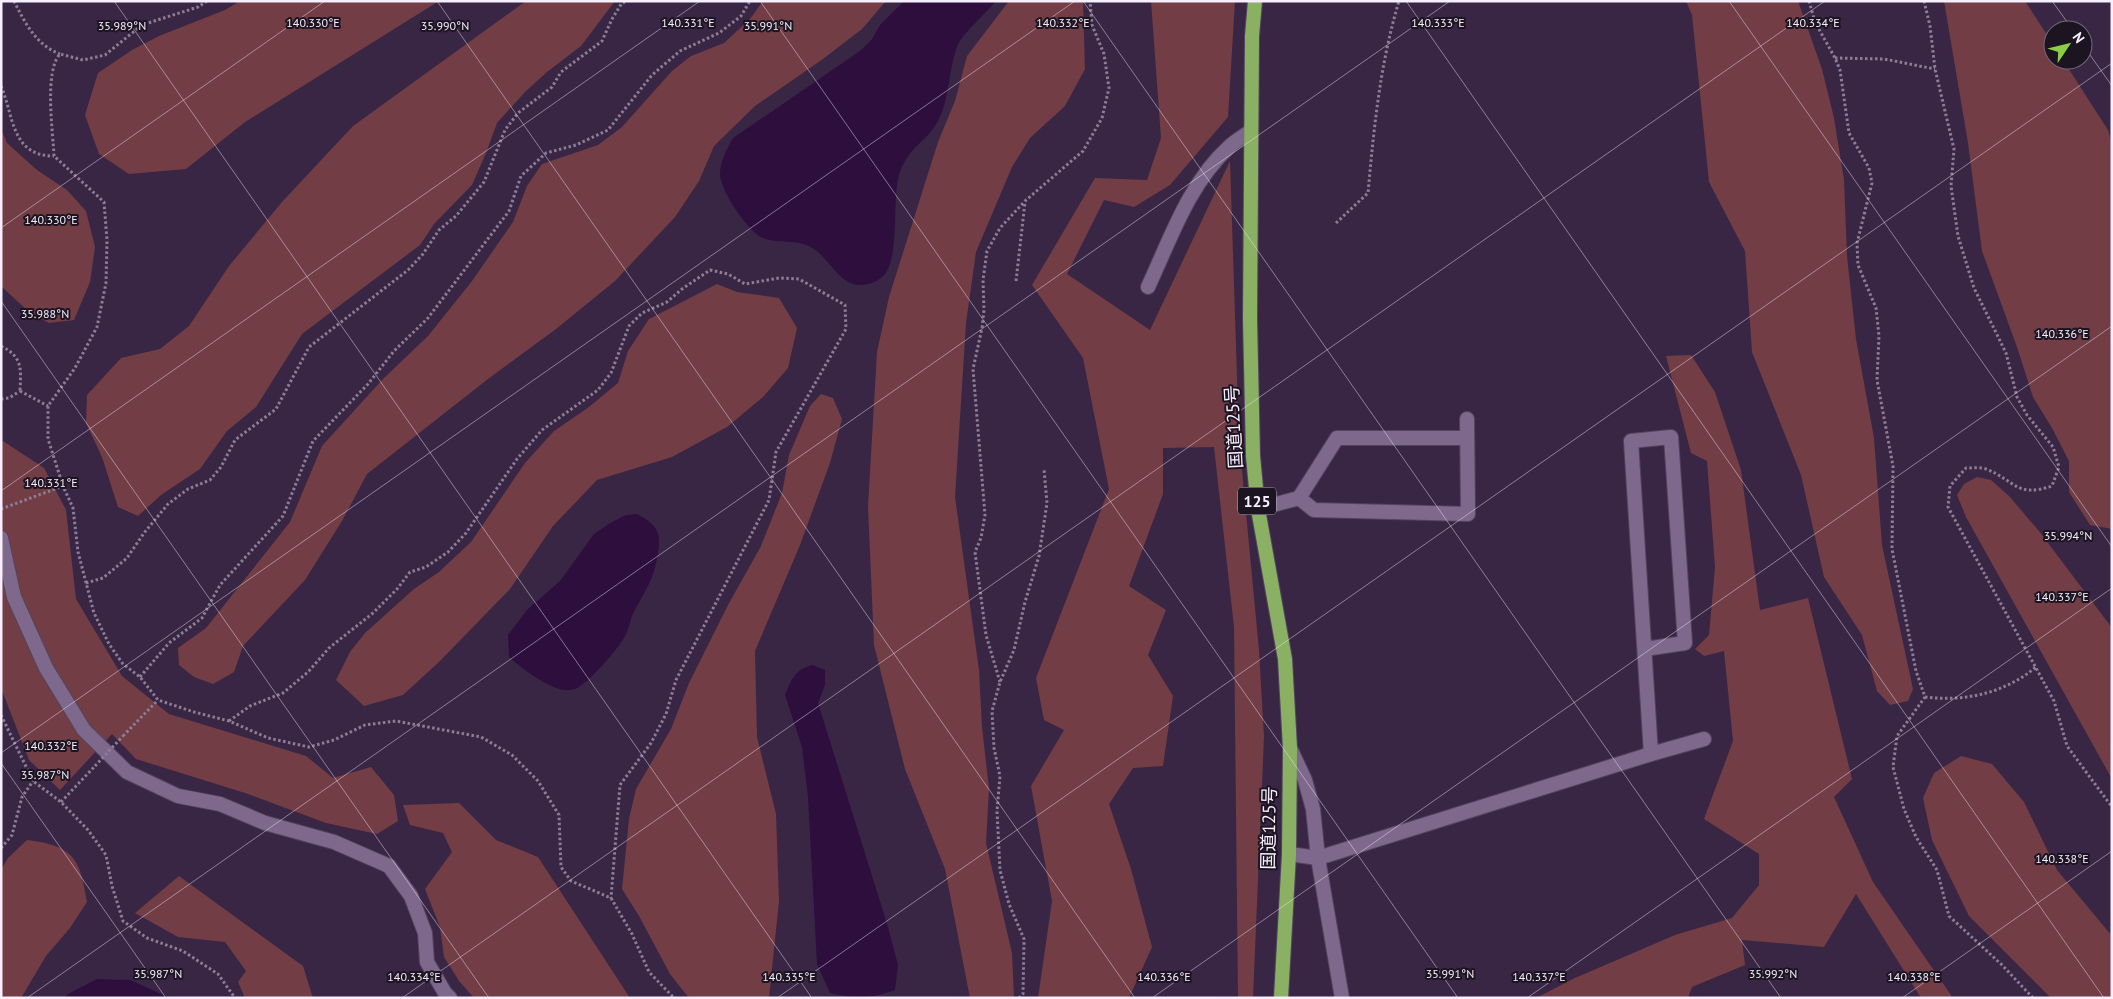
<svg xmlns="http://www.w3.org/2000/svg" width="2113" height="999" font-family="'PT Sans','Noto Sans JP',sans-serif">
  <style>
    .green { fill: #723d45 }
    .water { fill: #2d0e3d }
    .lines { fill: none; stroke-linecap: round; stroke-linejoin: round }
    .minor-casing { stroke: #54445e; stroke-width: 16 }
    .tertiary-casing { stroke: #54445e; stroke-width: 16 }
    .trunk-casing { stroke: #54445e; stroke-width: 16 }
    .path { stroke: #8c7e96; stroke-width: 3; stroke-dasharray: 2.5 2.5; stroke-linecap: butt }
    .minor { stroke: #7e698c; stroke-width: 14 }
    .tertiary { stroke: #7e698c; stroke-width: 14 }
    .trunk { stroke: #8ab064; stroke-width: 14 }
    .path-bridge { stroke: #8c7e96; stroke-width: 3; stroke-dasharray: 2.5 2.5; stroke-linecap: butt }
    .ticks { fill: none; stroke: #f7eefe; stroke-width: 1; stroke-opacity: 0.45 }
    .labels { text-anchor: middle; stroke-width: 4; stroke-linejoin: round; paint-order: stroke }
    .shield { fill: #1c1421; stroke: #b5adbc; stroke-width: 1 }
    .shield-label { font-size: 16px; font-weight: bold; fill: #f7eefe }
    .street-label { font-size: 18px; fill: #f7eefe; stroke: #1c1421 }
    .ticks-label { font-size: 12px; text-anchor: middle; fill: #f7eefe; stroke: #1c1421; stroke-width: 4; stroke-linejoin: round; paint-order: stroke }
  </style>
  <rect width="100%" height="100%" fill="#392645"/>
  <!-- green -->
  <path class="green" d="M240,1h199l-194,121 -59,47 -57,5 -30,-20 -14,-39 13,-42 34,-23 27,-14 66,-26z
    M526,1h89l-34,45 -34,26 -22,20 -28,31 -11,30 -14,32 -38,39 -14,21 -118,89 -46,73 -29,24 -27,38 -39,26 -23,21 -20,-9 -16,-50 -16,-34 1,-28 34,-37 39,-9 29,-23 40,-60 53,-64 71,-76z
    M763,1h123l-24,28 -39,30 -68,47 -41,40 -15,35 -24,36 -60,64 -59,48 -68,50 -121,95 -25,47 -37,59 -62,66 -9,26 -21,12 -19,-7 -15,-12 -1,-17 28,-20 84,-106 32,-76 60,-66 46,-44 44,-55 41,-59 14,-36 15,-22 56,-19 24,-18 50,-56 19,-15 33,-13 26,-24z
    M1009,1h74l2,68 -20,37 -35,32 -18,29 -36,85 -10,71 -11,174 24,173 3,57 7,62 -3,54 26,110 2,45h-44l-25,-129 -40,-100 -31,-124 -6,-139 9,-154 12,-55 49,-155 17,-41 12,-45z
    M1151,1h84l-7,116 -58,68 -36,22 -30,-7 -37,74 83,56 80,-169 9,278 20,211 5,87 -11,261h-15l-4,-371 -20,-180 -51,1v46l-34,92 37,24 -18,45 25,41 -10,70 -30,2 -24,36 22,65 21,78 -23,51h-91l14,-97 -21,-115 33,-56 -20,-10 -8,-42 73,-189 -26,-131 -51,-73 63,-107 52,2 14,-42z
    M1686,1h112l24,68 12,49 10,62 3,76 9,83 18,99 8,107 31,144 -5,12 -18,4 -13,-14 -15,-56 -38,-58 -23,-102 -49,-123 -7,-101 -36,-69 -17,-167z
    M1944,1h81l28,43v16h10l45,70 4,14v385l-22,-4 -21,-33v-31l-17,-33 -19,-31 -16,-50 -35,-96 -14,-108z
    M1,129l6,14 30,27 30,20 19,21 9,36 -5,35 -16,38 -25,3 -20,-11 -28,-26z
    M717,284l20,8 42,6 18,30 -9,40 -25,29 -36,30 -55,30 -75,23 -44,46 -43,63 -70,72 -37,34 -39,11 -28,-26 14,-28 15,-19 49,-44 25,-17 32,-30 54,-79 29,-32 35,-24 29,-24 10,-32 21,-32z
    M1691,355l24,37 26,78 19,140 48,-12 44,181 -18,18 39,85 80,116h-32l-65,-104 -32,53 -82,-7 3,25 -53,22 -4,11h-152l39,-20 100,-43 57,-17 27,-33v-31l-55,-35 29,-78 -9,-90 -20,5 -9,-7 14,-14 6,-68 -8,-106 -16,-8 -25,-97z
    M821,394l12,4 9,21 -12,44 -30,82 -45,106 2,86 19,77 3,87 -10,97h-80l-19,-24 -31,-58 -17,-27 7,-70 7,-30 35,-60 18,-46 39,-78 33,-59 21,-53 7,-38 21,-49z
    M3,441l41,27 22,42 10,89 46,77 47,38 137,42 27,22 38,-11 23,28 4,26 -21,13 -51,-11 -81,-30 -109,-34 -24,-25 -52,56 -31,-30 -28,-72v-245z
    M1977,477l14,3 18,16 30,35 73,97v151l-146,-262 -9,-22 7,-11z
    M1961,756l31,8 32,38 33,68 55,66v62h-61l-82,-82 -37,-76 -9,-42 11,-25z
    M459,803l37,37 42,17 92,141h-156l-15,-17 -15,-24 -4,-30 -15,-38 27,-37 -9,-19 -33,-8 -7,-20z
    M27,840c47,6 53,18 60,62l-17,26 -24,28 -25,42h-20v-128l7,-12z
    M179,876l124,90 10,32h-68l-7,-16 8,-11 -21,-29 -47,-5 -43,-24z"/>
  <!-- water -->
  <path class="water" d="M904,1h92c-9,11 -35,34 -39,46 -9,24 -7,51 -19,74 -12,22 -30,25 -39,54 -7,24 1,83 -15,100 -3,4 -11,8 -16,9 -28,7 -36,-25 -57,-37 -14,-8 -33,-3 -48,-9 -15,-6 -43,-48 -43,-64 0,-13 7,-25 13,-36l127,-87 12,-12 8,-14z
    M637,514c9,5 18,10 21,20 2,6 1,13 0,19 -4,29 -14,38 -26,63 -2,5 -3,12 -6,18 -5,12 -38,50 -51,55 -19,7 -52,-20 -66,-32l-1,-22 19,-25 33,-29 34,-47 16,-11 16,-8z
    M813,665l12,5v15l-7,18 70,224 10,38 -3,25c-27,9 -38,9 -65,3l-13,-29 -9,-167 -6,-50 -17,-52c7,-16 10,-26 28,-30z
    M97,979l33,1 40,18h-105l3,-4z"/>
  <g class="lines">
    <defs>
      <path id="minor" d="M1148,287c22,-47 41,-104 81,-140 6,-6 15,-11 22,-16
        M1299,498l38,-60h130
        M1258,509l41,-11 15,12 154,4 -1,-95
        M1645,649l40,-6 -14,-206 -40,4 20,313
        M1318,858l333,-104 53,-15"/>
      <path id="tertiary" d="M1,538l13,59 32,71 38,62 43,42 51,24 42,8 45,19 69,19 55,24 22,30 14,37 2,29 18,31 5,5
        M1290,748l15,32 8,29 5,49
        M1289,854l29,4 24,140"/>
      <path id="trunk" d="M1255,1l-3,35 -2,283 3,137 5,53 27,150 5,89 -1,106 -8,144"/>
    </defs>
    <!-- minor casing -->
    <use href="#minor" class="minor-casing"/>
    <!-- tertiary casing -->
    <use href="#tertiary" class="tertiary-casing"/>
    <!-- trunk casing -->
    <use href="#trunk" class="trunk-casing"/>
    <!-- path -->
    <path class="path" d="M14,1c11,22 22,44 46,53
      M207,1l-9,6 -56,18 -37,30 -22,5 -23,-6c-16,17 -7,79 -6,102l50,46 3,38 -1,43 -9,44 -22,41 -27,38v33l15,47 10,22 5,44 16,61 15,31 14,20 17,13 18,23 36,12 35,9 39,17 41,9 25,-7 31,-15 31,-4 85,16 31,18 26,26 21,34 2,52 10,14 40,17 21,36 17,38 25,26
      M1809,1l6,21 20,36 5,12 9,63 20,35 3,15 -15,60 1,22 18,43 3,28 -2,44 16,86 -1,83 24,122 9,26 -28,39 -4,31 11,42 12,28 21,33 12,46 53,49 31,33
      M1924,1l6,25 5,43 19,80 -3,37 7,50 16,52 32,65 11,44 10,18 26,32 6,20 -7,19c-36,12 -36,-5 -66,-17 -5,-2 -13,-1 -20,-1l-16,18 -2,21 106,194 13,45 45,61
      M1835,58l49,1 51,10
      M1,86c13,30 10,70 53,70
      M1336,223l32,-30c6,-66 12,-129 31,-192
      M1016,281l9,-79
      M1,346c22,11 20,23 19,45
      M20,391l28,15
      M1,399l8,-1 11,-7
      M1,509l62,-23
      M86,583l17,-5 24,-20 17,-25 24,-29 20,-15 22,-9 11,-13 14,-27 41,-31 33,-62 99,-77 15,-16 16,-24 17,-14 28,-34 21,-52 13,-17 34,-26 9,-15 41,-31 10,-22 10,-16 6,-2
      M140,677l29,-34 33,-25 18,-33 63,-69 30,-75 55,-57 26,-33 34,-33 81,-107 12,-35 25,-23 30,-8 32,-15 44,-55 28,-24 39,-18 22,-17 9,-15
      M1000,682l-14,-47 -11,-83 6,-14 4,-23 -12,-146 9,-41 2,-18 -1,-30 4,-29 13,-23 25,-27 58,-50 19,-33 7,-30 -5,-34 -12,-29 -2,-24
      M1925,697c40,5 80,-4 111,-30
      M1,715l32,66 28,21 27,28 18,25 6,31 11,35 24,17 36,13 35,23 17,24
      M229,721l21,-15 33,-13 25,-21 21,-24 44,-35 24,-24 13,-17 16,-5 22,-15 18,-19 51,-74 25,-29 56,-40 13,-17 18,-47 13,-13 25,-11 15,-13 28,-19 18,4 17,10 34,-6 20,1 46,26 1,24 -70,123 -7,48 -93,180 -10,34 -15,29 -31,42 -9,113
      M123,736l35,-36
      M61,802l34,-36
      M1,848l11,-13 10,-38 11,-16
      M1019,998l4,-4 1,-55 -15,-35 -9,-34 -3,-59 3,-35 -6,-28 -2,-37 8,-29 14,-32 11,-48 14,-46 8,-53 -3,-34"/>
    <!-- minor -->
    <use href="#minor" class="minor"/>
    <!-- tertiary -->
    <use href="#tertiary" class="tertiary"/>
    <!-- trunk -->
    <use href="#trunk" class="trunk"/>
    <!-- path-bridge -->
    <path class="path-bridge" d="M95,766l28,-30"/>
  </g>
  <!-- ticks -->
  <path class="ticks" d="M114,1l698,997M437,1l698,997M760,1l698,997M1083,1l698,997M1406,1l698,997M1729,1l383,546M2052,1l21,29M2083,45l29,41M1,228l324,-227M1,301l488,697M1,491l699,-490M1,753l1074,-752M1,763l165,235M27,998l1423,-997M402,998l1423,-997M777,998l1335,-935M1152,998l960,-672M1527,998l585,-410M1902,998l210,-147"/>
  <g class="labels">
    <!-- shield labels -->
    <rect class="shield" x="1238" y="487.5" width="38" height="27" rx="4"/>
    <g class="shield-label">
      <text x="1257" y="507">125</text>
    </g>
    <!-- street labels -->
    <g class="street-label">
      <text transform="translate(1234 427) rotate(-93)" y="6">国道125号</text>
      <text transform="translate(1269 828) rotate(-89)" y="6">国道125号</text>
    </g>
  </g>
  <g class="ticks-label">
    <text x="313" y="27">140.330°E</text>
    <text x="688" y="27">140.331°E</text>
    <text x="1063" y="27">140.332°E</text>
    <text x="1438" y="27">140.333°E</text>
    <text x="1813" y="27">140.334°E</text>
    <text x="122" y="30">35.989°N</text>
    <text x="445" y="30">35.990°N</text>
    <text x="768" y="30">35.991°N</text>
    <text x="51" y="224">140.330°E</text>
    <text x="45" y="318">35.988°N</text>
    <text x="2062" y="338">140.336°E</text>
    <text x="51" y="487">140.331°E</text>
    <text x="2068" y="540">35.994°N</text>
    <text x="2062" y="601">140.337°E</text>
    <text x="51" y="750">140.332°E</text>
    <text x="45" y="779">35.987°N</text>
    <text x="2062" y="863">140.338°E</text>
    <text x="158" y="978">35.987°N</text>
    <text x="1450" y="978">35.991°N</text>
    <text x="1773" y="978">35.992°N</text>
    <text x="414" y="981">140.334°E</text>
    <text x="789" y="981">140.335°E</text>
    <text x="1164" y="981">140.336°E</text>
    <text x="1539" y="981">140.337°E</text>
    <text x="1914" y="981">140.338°E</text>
  </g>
  <!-- border -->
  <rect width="2113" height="999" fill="none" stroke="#f7eefe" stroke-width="5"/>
  <!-- north arrow -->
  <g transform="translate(2068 45) rotate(55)"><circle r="24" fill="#1c1421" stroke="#746b79"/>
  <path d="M0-4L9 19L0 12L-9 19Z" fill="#8cce45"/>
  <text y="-8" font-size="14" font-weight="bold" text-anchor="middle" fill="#f7eefe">N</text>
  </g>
</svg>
